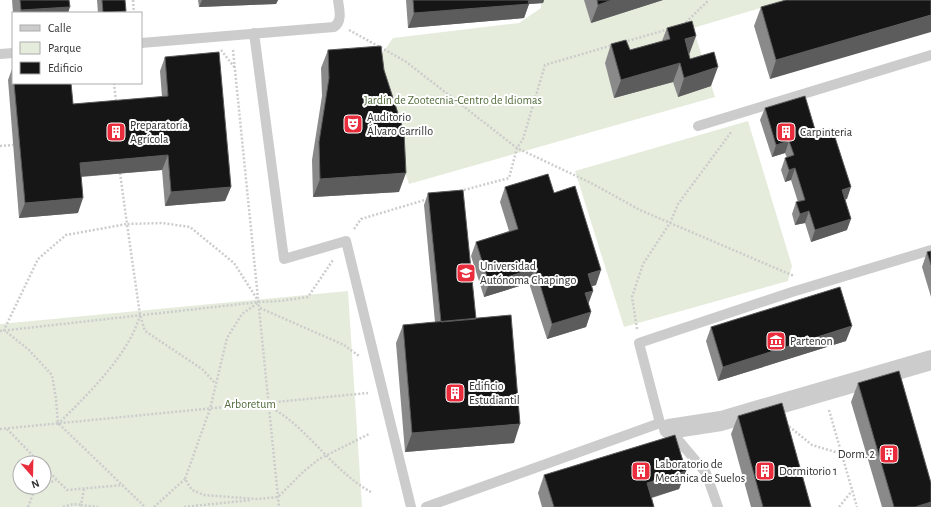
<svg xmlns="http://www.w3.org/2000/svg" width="931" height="507" font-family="'Alegreya Sans',sans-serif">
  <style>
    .green { fill: #e5ecdc; fill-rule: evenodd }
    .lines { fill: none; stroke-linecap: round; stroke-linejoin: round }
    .path { stroke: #ccc; stroke-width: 2.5; stroke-dasharray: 2 2; stroke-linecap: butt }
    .lane { stroke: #ccc; stroke-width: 10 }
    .street { stroke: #ccc; stroke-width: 20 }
    .wall { fill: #8a8a8a }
    .shaded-wall { fill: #5c5c5c }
    .building { fill: #161616; stroke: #5c5c5c }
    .labels { text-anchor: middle; stroke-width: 4; stroke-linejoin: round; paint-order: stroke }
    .park-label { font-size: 12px; fill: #526c3b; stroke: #fff }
    .poi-label { font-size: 12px; fill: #2f2f2f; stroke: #fff; text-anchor: start }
  </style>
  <rect width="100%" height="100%" fill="#fff"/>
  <!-- green -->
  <path class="green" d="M541,0h247l-95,28 22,69 -306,87 -32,-96 -3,-23 19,-27 126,-15 22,-15z
    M748,121l44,145 -4,15 -164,46 -49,-156z
    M348,291l14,216h-362v-183zM20,463h24v24h-24z"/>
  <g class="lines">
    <!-- path -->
    <path class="path" d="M133,0l1,13
      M683,25l26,-25
      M349,30l56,31 112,87 74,35 49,27 154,66
      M624,42l45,-13
      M221,50l14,18
      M233,50l46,457
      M114,83l2,19
      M0,146l13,-1
      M120,173l7,51 35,-1 28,4 44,36 25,39 -17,12 -15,24 -17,71 -25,70 7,11 12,5 53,4 21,-2 26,-26 15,-12 50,-25
      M460,191l49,-13 8,-30 6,-9 22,-74 68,-20
      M354,229l7,-10 67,-20
      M260,308l84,37 15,11
      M140,315c-11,40 -53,80 -82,109l-2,-25 -4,-24 -23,-25 -25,-20 34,-71 28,-24 61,-11 13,91 5,16 57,38 13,14
      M637,329l-5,-32 11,-33 27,-41 8,-19 54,-73
      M0,331l259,-29 21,-1 28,-4 25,-37
      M269,406c8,5 16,10 23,16 27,23 48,53 79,70
      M829,410l28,97
      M59,424l86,83
      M786,424l26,21 30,9
      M0,429l368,-36
      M7,429l33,34
      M44,467l23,23 56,-5
      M44,485l12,-5
      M84,489l-3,16 17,2
      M28,507l5,-13 7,-7
      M63,507l10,-3 9,1
      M154,507l31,-28
      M184,507l67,-7
      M839,507l13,-16"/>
    <!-- lane -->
    <path class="lane" d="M254,33l30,226 62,-18 65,266
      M141,43l193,-16c9,-6 5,-18 4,-27
      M0,54l13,-1
      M698,126l233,-71
      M669,429l37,44 12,34
      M426,507l234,-84 -21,-80 153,-51 139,-42"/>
    <!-- street -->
    <path class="street" d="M669,429l52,-8 210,-61"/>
  </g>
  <!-- wall -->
  <path class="wall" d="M12,0h57l-1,13h-55z
    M97,0h28v13h-27z
    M198,0h80l-2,4 -77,3z
    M406,0h138l-1,3 -14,1 -5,14 -116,10z
    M584,0h79l-72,23z
    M931,0l-161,79 -16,-53 7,-19z
    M667,28l22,27 1,4 21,27 -33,11 -5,-15 -59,16 -9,-35 6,-19 19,6 32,-9z
    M328,50l56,20 15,122 -86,5 -1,-37 10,-64 -1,-28z
    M165,57l66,130 -6,14 -60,5 -3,-36 -81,7 -3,36 -59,5 -11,-138 5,-14v17h58l2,21 89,-7 -2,-26z
    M765,108l51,25 31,66h-2l2,31 -36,12 -6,-19 -10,2 -3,-11 4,-12h2l-7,-22 -6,2 -4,-12 4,-12h2l-2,-5 -13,4 -12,-37z
    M505,187l49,6 42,92 -4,1 1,5 -5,12 3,9 -5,15 -39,12 -18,-56 -45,14 -13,-41 5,-14 33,-11 -9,-29z
    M428,193l48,126 38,124 -109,9 -9,-109 7,-18 32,-3 -11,-117z
    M931,251v46l-9,-30 5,-15z
    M711,327l135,14 -128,40 -12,-40z
    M858,383l73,124h-49l-31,-105z
    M738,416l73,91h-60l-20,-73z
    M686,471l-7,18 -27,9 2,9h-112l-4,-14 6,-18z"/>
  <!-- shaded-wall -->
  <path class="shaded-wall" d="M202,0h76l-2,4 -77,3z
    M523,0h21l-1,3 -14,1 -5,14 -116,10 6,-15z
    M612,0h51l-72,23 7,-18z
    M70,7l-2,6h-48l1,-3z
    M126,11l-1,2h-22z
    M931,15v17l-161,47 6,-19z
    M696,36l-7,19 -4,-16z
    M680,63l-7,19 -59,16 7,-18z
    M718,67l-7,19 -33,11 6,-19z
    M789,141l-4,12 -13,4 4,-12z
    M168,155l-6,15 -87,7 5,-14z
    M795,168l-4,12 -6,2 4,-12z
    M406,173l-7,19 -86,5 7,-18z
    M231,187l-6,14 -60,5 6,-14z
    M851,187l-4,12 -9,3 4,-12z
    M83,198l-5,15 -59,5 6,-15z
    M809,211l-4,12 -10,2 5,-11z
    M851,219l-4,11 -36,12 4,-12z
    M535,268l-6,15 -45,14 5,-14z
    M601,270l-5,15 -14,4 6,-15z
    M593,291l-5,14 -3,-12z
    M591,312l-5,15 -39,12 5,-15z
    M852,326l-6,15 -128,40 5,-14z
    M520,424l-6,19 -109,9 7,-19z
    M686,471l-7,18 -39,12 7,-18z
    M931,502v5h-16z"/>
  <!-- building -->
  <path class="building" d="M20,0h49l1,7 -49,3z
    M102,0h23l1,11 -23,2z
    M413,0h115l1,4 -115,9z
    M597,0h15l-14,5z
    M786,0h145v15l-155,45 -15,-53z
    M692,21l4,15 -11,3 5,20 24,-7 4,15 -34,11 -4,-15 -59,17 -10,-36 15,-4 4,10 40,-11 -3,-11z
    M381,46l3,24 20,62 2,41 -86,6 -1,-37 10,-64 -1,-28z
    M219,52l12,135 -60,5 -3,-37 -88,8 3,35 -58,5 -11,-120h57l2,21 95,-8 -3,-39z
    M805,96l11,37 16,-5 19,59 -9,3 9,29 -36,11 -6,-19 -9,3 -4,-12 9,-2 -10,-32 -6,2 -4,-12 9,-3 -5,-14 -13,4 -11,-37z
    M548,174l6,19 21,-7 26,84 -13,4 5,17 -8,2 6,19 -39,12 -17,-56 -46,15 -13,-41 42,-13 -13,-42z
    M463,190l13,129 -35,3 -13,-129z
    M931,251v14l-4,-13z
    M840,287l12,39 -129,41 -12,-40z
    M511,315l9,109 -108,9 -9,-108z
    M899,371l32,112v19l-16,5h-21l-36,-124z
    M782,403l29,104h-48l-25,-91z
    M675,435l11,36 -39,12 7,24h-100l-10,-32z"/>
  <!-- icons -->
  <defs>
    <symbol id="theatre-square" viewBox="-11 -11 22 22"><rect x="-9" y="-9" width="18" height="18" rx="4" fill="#ea2d3c" stroke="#fff"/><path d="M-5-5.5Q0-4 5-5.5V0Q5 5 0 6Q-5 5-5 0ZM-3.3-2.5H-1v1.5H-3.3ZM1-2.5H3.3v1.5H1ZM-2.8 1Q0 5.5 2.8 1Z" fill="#fff"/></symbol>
    <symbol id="building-square" viewBox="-11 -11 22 22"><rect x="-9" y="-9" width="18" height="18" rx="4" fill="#ea2d3c" stroke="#fff"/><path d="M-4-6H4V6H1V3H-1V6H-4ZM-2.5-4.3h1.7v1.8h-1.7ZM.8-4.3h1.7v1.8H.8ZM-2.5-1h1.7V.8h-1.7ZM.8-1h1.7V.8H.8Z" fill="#fff"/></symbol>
    <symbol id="university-square" viewBox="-11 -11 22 22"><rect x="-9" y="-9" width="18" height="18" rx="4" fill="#ea2d3c" stroke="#fff"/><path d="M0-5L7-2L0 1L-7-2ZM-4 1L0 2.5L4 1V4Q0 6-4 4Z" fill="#fff"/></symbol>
    <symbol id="museum-square" viewBox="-11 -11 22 22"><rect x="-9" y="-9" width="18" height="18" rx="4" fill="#ea2d3c" stroke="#fff"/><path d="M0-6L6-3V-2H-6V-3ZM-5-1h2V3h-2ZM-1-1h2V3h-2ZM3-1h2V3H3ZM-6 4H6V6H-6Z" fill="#fff"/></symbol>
  </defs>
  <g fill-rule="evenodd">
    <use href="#theatre-square" x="342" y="113" width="22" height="22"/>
    <use href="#building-square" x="105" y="121" width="22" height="22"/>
    <use href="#building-square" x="775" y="121" width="22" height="22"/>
    <use href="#university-square" x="455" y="262" width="22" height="22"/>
    <use href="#museum-square" x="765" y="330" width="22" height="22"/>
    <use href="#building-square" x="444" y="382" width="22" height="22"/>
    <use href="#building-square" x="878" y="443" width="22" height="22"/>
    <use href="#building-square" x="630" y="460" width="22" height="22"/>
    <use href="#building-square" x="754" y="460" width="22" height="22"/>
  </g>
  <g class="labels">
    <!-- park labels -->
    <g class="park-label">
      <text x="453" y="104">Jardín de Zootecnia-Centro de Idiomas</text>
      <text x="250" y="408">Arboretum</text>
    </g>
    <!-- poi labels -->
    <g class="poi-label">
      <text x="367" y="121">Auditorio<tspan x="367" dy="14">Álvaro Carrillo</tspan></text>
      <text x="130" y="129">Preparatoría<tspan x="130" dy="14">Agrícola</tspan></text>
      <text x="800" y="136">Carpinteria</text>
      <text x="480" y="270">Universidad<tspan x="480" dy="14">Autónoma Chapingo</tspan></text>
      <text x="790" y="345">Partenon</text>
      <text x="469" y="390">Edificio<tspan x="469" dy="14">Estudiantil</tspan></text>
      <text x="875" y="458" text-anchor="end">Dorm. 2</text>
      <text x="655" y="468">Laboratorio de<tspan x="655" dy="14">Mecánica de Suelos</tspan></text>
      <text x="779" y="475">Dormitorio 1</text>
    </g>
  </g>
  <!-- legend -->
  <rect x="12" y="12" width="130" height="72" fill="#ffffff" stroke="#acacac"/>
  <rect x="20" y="25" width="20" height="6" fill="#cccccc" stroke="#acacac"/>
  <text x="48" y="32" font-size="12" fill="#2f2f2f">Calle</text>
  <rect x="20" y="42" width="20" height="12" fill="#e5ecdc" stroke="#acacac"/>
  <text x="48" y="52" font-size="12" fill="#2f2f2f">Parque</text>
  <rect x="20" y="62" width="20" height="12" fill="#161616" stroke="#acacac"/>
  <text x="48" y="72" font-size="12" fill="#2f2f2f">Edificio</text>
  <!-- north arrow -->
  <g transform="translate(32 475) rotate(160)"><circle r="19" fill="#ffffff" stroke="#acacac"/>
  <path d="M0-3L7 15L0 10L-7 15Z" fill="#ea2d3c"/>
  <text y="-6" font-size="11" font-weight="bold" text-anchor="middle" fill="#2f2f2f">N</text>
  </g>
</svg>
